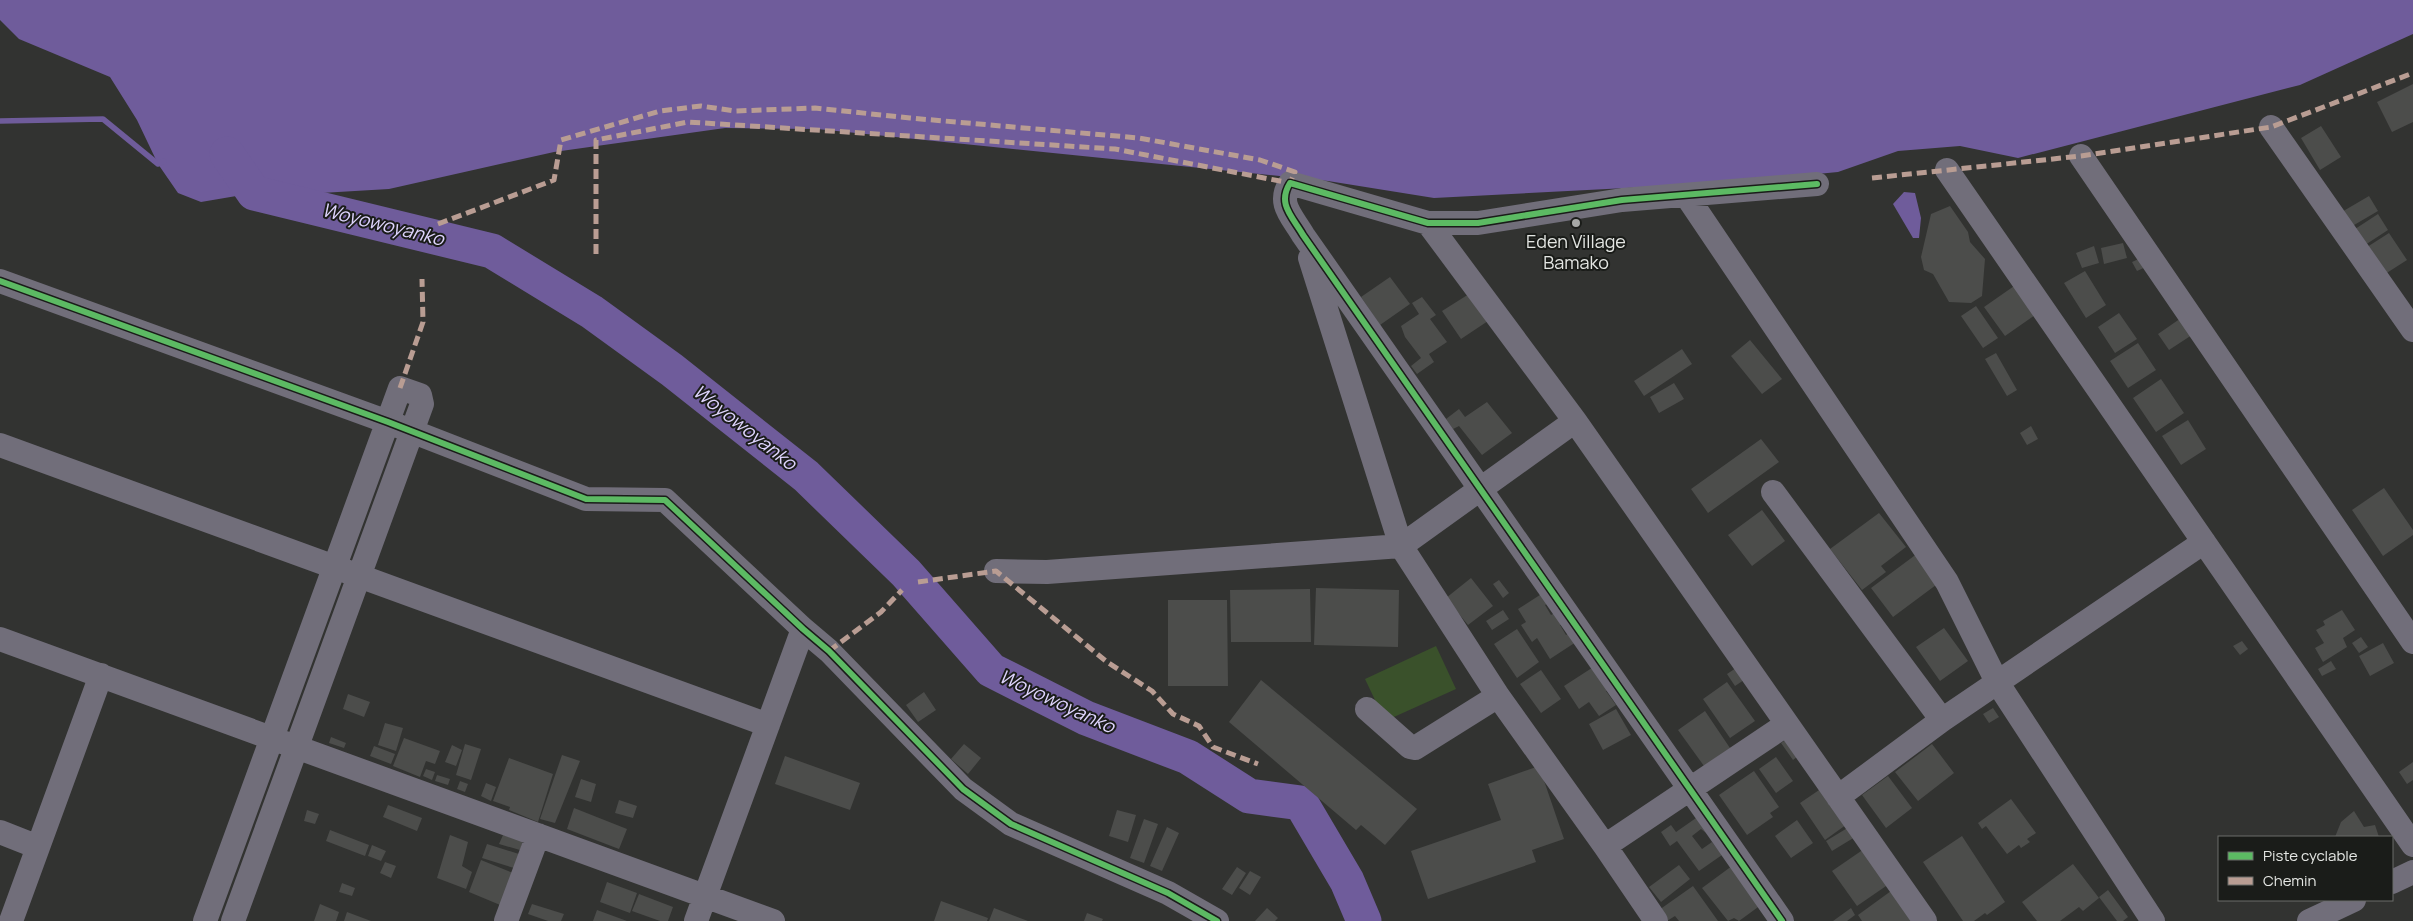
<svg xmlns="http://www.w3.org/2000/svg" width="2413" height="921" font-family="Manrope,sans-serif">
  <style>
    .green { fill: #3a512b }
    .water { fill: #6f5c9b }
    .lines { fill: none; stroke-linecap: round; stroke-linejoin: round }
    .stream { stroke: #6f5c9b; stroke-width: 5.5 }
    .river { stroke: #6f5c9b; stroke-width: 35 }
    .building { fill: #4c4d4b }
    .minor { stroke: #716e7a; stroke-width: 24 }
    .quiet { stroke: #b99d93; stroke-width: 5; stroke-dasharray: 10 5; stroke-linecap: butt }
    .cycleway-casing { stroke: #1a1c19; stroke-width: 9 }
    .cycleway { stroke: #5cba63; stroke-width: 6 }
    .poi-dot { fill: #a6a7a5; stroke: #1a1c19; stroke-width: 2 }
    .labels { text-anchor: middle; stroke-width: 4; stroke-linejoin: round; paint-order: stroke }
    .poi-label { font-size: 18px; fill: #e4e6e3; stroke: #1a1c19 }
    .water-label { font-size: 19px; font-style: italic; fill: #ded4fc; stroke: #1a1c19 }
  </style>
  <rect width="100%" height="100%" fill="#323331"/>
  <!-- green -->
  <path class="green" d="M1436,646l20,43 -71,32 -20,-42z"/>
  <!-- water -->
  <path class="water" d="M0,0h2413v34l-113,51 -282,73 -58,-12 -62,5 -60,21 -114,11 -290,15 -106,-17 -511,-52 -92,-1 -171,24 -165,37 -85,5 -50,-1 -53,9 -23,-9 -20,-29 -21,-44 -27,-43 -91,-38 -19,-19z
    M1904,192l11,1 6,25 -2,20h-6l-20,-34z"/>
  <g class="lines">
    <!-- stream -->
    <path class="stream" d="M0,121l103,-2 55,45 6,-3"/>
    <!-- river -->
    <path class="river" d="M227,154l27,39 238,58 100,61 80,58 134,106 100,97 85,97 95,48 102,39 61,39 52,7 46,78 17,40"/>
  </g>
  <!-- building -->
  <path class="building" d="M2413,84v38l-21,10 -15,-30z
    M2321,126l20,31 -21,13 -19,-32z
    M2369,196l9,15 -29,17 -9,-15z
    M1950,206l18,26 2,10 15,17 -3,37 -11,7 -22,-1 -16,-28 -9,-4 -3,-13 10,-43z
    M2378,214l10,16 -26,17 -10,-16z
    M2389,233l18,27 -25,16 -18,-27z
    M2123,243l4,15 -23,6 -3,-16z
    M2094,246l5,17 -17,5 -6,-15z
    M2145,256l5,9 -13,6 -5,-9z
    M2085,271l21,34 -20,13 -22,-35z
    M1390,277l20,27 -30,21 -19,-28z
    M2017,284l21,29 -33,23 -21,-29z
    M1469,294l19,27 -27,18 -19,-28z
    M1422,297l14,18 -6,4 17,23 -18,12 5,8 -17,12 -6,-8 10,-8 -16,-21 -4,-11 18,-12 -7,-11z
    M1976,306l22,32 -15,10 -22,-32z
    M2119,313l18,26 -22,14 -17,-26z
    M2184,316l11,17 -26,17 -11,-16z
    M1750,340l32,39 -20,15 -31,-38z
    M2138,343l18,27 -28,18 -18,-27z
    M1682,349l10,15 -48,32 -10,-15z
    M1996,353l21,37 -10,6 -22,-37z
    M2161,379l23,34 -28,19 -23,-34z
    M1674,383l10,16 -25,14 -9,-16z
    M1487,402l25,31 -30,22 -23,-29 -6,3 -7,-10 13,-10 6,8z
    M2188,420l18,29 -25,16 -19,-29z
    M2031,426l7,13 -11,6 -7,-12z
    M1761,439l18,23 -71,51 -17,-24z
    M2384,488l29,42v5l-30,21 -31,-46z
    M1762,510l23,31 -33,25 -24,-31z
    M1879,513l27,34 -25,19 5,6 -24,18 -32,-41z
    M1918,553l22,29 -47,35 -22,-29z
    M1471,578l22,28 -25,19 -22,-27z
    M1499,580l10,13 -6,5 -10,-14z
    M1316,588l83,2 -1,57 -84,-2z
    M1310,589l1,53h-80l-1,-52z
    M1543,593l7,9 -5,3 6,10 8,-4 7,11 -6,3 6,10 4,-2 6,9 -26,17 -13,-21 -5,4 -11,-17 5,-3 -8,-13z
    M1168,600h59l1,86h-60z
    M1503,610l6,9 -17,11 -6,-9z
    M2342,610l13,20 -12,8 4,9 -24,15 -8,-14 9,-5 -8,-13 9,-5 -2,-4z
    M1944,628l24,33 -28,20 -24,-34z
    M1517,629l22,33 -22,16 -23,-34z
    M2361,637l7,10 -9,6 -7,-10z
    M2242,641l6,8 -8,6 -7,-9z
    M2383,643l11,20 -24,13 -11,-20z
    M2331,661l5,8 -14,7 -4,-7z
    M1598,664l15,22 -7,5 10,14 -17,11 -10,-14 -10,7 -15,-23z
    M1739,666l8,12 -12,8 -8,-12z
    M1541,670l20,29 -20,14 -21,-29z
    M1261,680l156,129 -32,36 -24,-20 -5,5 -127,-108z
    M1727,682l28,39 -25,17 -27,-39z
    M924,692l12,18 -18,12 -12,-17z
    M348,694l22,8 -6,15 -21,-8z
    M1993,708l6,9 -10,6 -6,-9z
    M1616,709l15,26 -28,15 -14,-26z
    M1705,711l25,37 -26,18 -26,-36z
    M385,723l18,5 -7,23 -18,-6z
    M331,737l15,6 -2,5 -15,-5z
    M1790,737l12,16 -9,7 -12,-17z
    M404,738l36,13 -5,13 -9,-3 -6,16 -27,-11z
    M465,744l16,5 -10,31 -15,-5z
    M964,744l17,14 -13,16 -17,-15z
    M1932,744l22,29 -36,28 -23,-29z
    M452,745l10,5 -6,16 -11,-4z
    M374,746l21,8 -4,10 -21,-8z
    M562,755l18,6 -25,62 -15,-4z
    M785,756l75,27 -10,27 -75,-26z
    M1776,757l17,24 -17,12 -17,-24z
    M509,758l44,16 -15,48 -29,-12 1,-3 -17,-6z
    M2413,762v18l-6,4 -8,-12z
    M1539,766l25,73 -32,11 4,12 -108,37 -17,-48 90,-31 -13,-36z
    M426,769l9,3 -3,8 -9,-4z
    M1754,771l25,36 -9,6 3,4 -26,18 -28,-40z
    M437,775l13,4 -2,6 -13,-4z
    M1888,776l24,32 -26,20 -24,-33z
    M581,779l15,5 -5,18 -16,-5z
    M460,781l8,3 -3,8 -8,-3z
    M486,783l10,4 -5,14 -10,-5z
    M1825,786l25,36 -25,18 -25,-37z
    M2011,799l25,34 -9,6 3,3 -9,6 -2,-3 -12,9 -21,-28 -4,3 -4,-6z
    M619,800l18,6 -4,12 -18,-5z
    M388,805l34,13 -5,13 -34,-14z
    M574,808l53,21 -8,20 -52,-20z
    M307,810l12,4 -4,10 -11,-3z
    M1117,810l19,5 -8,27 -19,-6z
    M2354,811l10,16 11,-2 4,12h-44l6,-15z
    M1696,818l10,15 -5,-4 -9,7 10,13 10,-7 10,13 -23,16 -22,-30 -7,5 -9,-14 10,-7 5,7z
    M1144,819l14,5 -14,39 -14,-5z
    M1797,820l16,23 -22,15 -16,-22z
    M1167,827l12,6 -17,38 -12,-5z
    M1849,827l6,10 -23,14 -6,-10z
    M330,830l39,15 -4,11 -39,-15z
    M450,835l18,7 -6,24 10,6 -6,17 -29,-11z
    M503,835l20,6 -3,9 -21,-6z
    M1962,836l43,66 -18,13 -2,-2 -11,8h-11l-40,-59z
    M487,844l32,10 -5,14 -32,-10z
    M372,845l14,6 -5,10 -13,-5z
    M1864,849l25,35 -32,22 -25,-35z
    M481,860l37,15 -13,32 -36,-15z
    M385,862l11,4 -5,12 -11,-5z
    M1736,863l29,39 -26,19 -5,-3 -6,3 -26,-33z
    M2073,864l26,34 -16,13 -4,-4 -19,14h-23l-15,-19z
    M1679,865l11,14 -29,23 -12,-15z
    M1237,867l9,6 -14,22 -10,-6z
    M1250,871l11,6 -11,18 -11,-7z
    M607,882l30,11 -7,20 -30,-11z
    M342,883l13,5 -3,8 -13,-4z
    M1693,886l25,35h-39l-4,-5 -8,5 -8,-11z
    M2108,890l20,27 -5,4h-6l-18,-24z
    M1891,891l23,30h-52l-4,-6z
    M639,894l34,13 -5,14h-8l-28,-10z
    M941,901l47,17 -1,3h-53z
    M320,904l19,8 -3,9h-22z
    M532,904l32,10 -3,7h-13l-20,-7z
    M994,908l34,13h-39z
    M1267,908l11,10 -3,3h-20z
    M1851,908l4,7 -8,6h-14z
    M597,910l30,11h-34z
    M347,912l24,9h-27z
    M1087,913l16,6 -1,2h-18z"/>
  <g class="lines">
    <!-- minor -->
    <path class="minor" d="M2271,127l142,203
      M2081,156l332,486
      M1947,170l466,675
      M1686,195l261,387 50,100 156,239
      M1428,223l147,198 350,500
      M1310,258l91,288 97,150 107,150 51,75
      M0,281l388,141 198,77 79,1 138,129 26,22 134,138 48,35 157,69 49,28
      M0,445l768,280
      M1773,492l169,228
      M996,571l51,1 354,-26 174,-125
      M0,639l773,282
      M1367,709l43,38 5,1 83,-52
      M1838,797l104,-77 262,-178
      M0,832l38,15
      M1605,846l182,-122
      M2392,882l21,-10
      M11,921l90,-246
      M205,921l195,-533 20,7 2,9 -189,517
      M506,921l32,-86
      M696,921l107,-292
      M1782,921l-479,-686c-11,-19 -26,-31 -13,-52l138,40h50l144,-23 195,-16
      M2309,921l45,-21"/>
    <!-- quiet -->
    <path class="quiet" d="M1872,178l209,-22 190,-29 142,-54
      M438,224l116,-44 7,-40 99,-29 41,-5 34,5 80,-3 95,10 229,20 121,22 35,12 -5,11 -175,-34 -427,-27 -92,18v115
      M400,388l23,-66 -1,-43
      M918,582l78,-11 111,91 45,29 21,23 26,12 14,21 45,17
      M829,651l52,-39 21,-22"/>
    <defs>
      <path id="cycleway" d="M0,281l388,141 198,77 79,1 138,129 26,22 134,138 48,35 157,69 49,28
        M1782,921l-479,-686c-11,-19 -26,-31 -13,-52l138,40h50l144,-23 195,-16"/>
    </defs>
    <!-- cycleway casing -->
    <use href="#cycleway" class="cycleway-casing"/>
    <!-- cycleway -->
    <use href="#cycleway" class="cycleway"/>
  </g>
  <!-- markers -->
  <circle class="poi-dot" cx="1576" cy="223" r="5"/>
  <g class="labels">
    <!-- poi labels -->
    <g class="poi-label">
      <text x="1576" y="248">Eden Village<tspan x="1576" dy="21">Bamako</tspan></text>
    </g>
    <!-- water labels -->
    <g class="water-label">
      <text transform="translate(383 224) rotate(14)" y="7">Woyowoyanko</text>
      <text transform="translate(745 427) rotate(38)" y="7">Woyowoyanko</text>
      <text transform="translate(1057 701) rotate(25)" y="7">Woyowoyanko</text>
    </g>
  </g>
  <!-- legend -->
  <rect x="2218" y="836" width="175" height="65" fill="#1a1c19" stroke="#6b6d6a"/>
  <rect x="2228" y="852" width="25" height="8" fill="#5cba63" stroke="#6b6d6a"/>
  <text x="2263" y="861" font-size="15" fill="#e4e6e3">Piste cyclable</text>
  <rect x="2228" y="877" width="25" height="8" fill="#b99d93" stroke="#6b6d6a"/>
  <text x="2263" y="886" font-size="15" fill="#e4e6e3">Chemin</text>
</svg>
